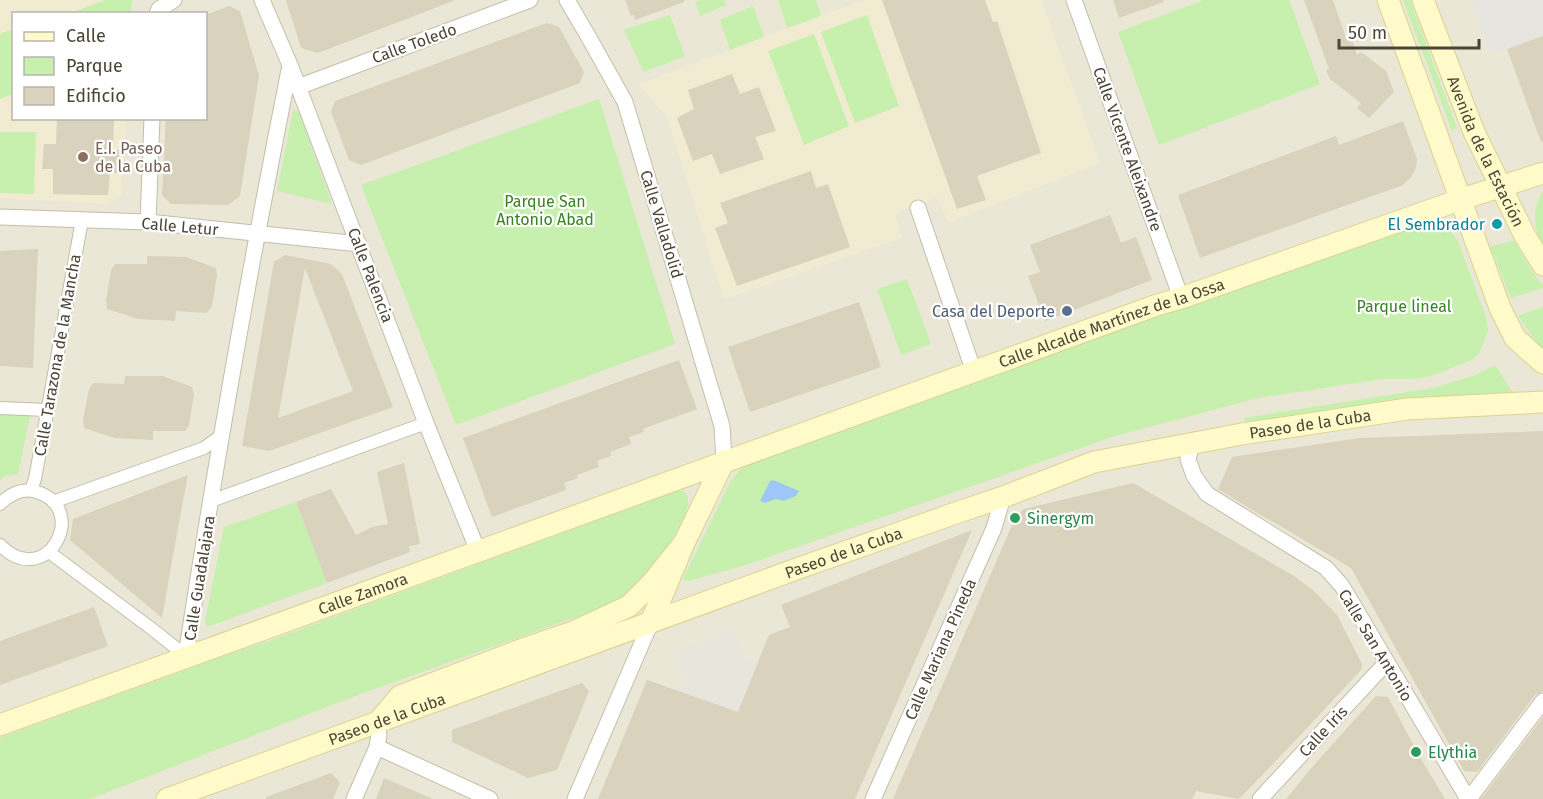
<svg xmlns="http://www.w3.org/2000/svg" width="1543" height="799" font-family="'Fira Sans',sans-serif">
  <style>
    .residential { fill: #ebe7d6; fill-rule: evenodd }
    .industrial { fill: #e8e5dd }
    .education { fill: #f1ecd1 }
    .green { fill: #c7efad }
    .parking { fill: #e7e5e0 }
    .water { fill: #9ec7f9 }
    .building { fill: #d9d2bc; fill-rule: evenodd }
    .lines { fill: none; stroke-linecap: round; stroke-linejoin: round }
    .pedestrian-casing { stroke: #c3bea9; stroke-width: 14 }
    .minor-casing { stroke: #c3bea9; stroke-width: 17 }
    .secondary-casing { stroke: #dbd293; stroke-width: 23 }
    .pedestrian { stroke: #fff; stroke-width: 12 }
    .minor { stroke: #fff; stroke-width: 15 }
    .secondary { stroke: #fffac9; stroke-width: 21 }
    .education-dot { fill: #8d6e63; stroke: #fff; stroke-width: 2 }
    .culture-dot { fill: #0f9aa8; stroke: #fff; stroke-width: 2 }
    .service-dot { fill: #5c6f8a; stroke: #fff; stroke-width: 2 }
    .leisure-dot { fill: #2e9e5b; stroke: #fff; stroke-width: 2 }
    .labels { text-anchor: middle; stroke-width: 4.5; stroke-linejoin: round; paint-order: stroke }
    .street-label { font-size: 16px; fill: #4b4536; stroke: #fff }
    .education-label { font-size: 16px; fill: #785e54; stroke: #fff; text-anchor: start }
    .park-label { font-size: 16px; fill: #388421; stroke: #fff }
    .culture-label { font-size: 16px; fill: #0d838f; stroke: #fff; text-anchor: end }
    .service-label { font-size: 16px; fill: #4e5e75; stroke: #fff; text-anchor: end }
    .leisure-label { font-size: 16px; fill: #27864d; stroke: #fff; text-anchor: start }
  </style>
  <rect width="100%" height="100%" fill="#f6f4e8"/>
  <!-- residential -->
  <path class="residential" d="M0,0h1543v799h-1543zM14,14h192v104h-192z"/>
  <!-- industrial -->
  <path class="industrial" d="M733,630l14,33 12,-3 -21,52 -65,-23 13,-4 -13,-33z"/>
  <!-- education -->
  <path class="education" d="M0,0h132l-1,13 -117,1v104l112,1 -5,77 -14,8 -107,-6z
    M866,0h175l59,163 -151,59 -13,-25 -41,17 7,24 -178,61 -56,-180 -29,-35 148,-56z"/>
  <!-- green -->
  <path class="green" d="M105,0h27l-1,13h-61z
    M702,0h22l2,5 -26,11 -5,-14z
    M778,0h38l5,16 -34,12z
    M1204,0h85l31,84 -161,61 -41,-113z
    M1403,0h7l47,128 -5,3z
    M753,6l11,31 -34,13 -10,-30z
    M670,15l15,41 -41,16 -20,-42z
    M867,15l32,91 -44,17 -34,-91z
    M13,29v65l-13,5v-65z
    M814,34l35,92 -45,19 -36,-94z
    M599,99l76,245 -219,81 -95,-240z
    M293,110l6,2 33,92 -55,-13z
    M0,132h36l-2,62 -34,-1z
    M1543,191v55c-10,-18 -11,-38 0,-55z
    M1424,222l13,2 9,3 11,12 29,78 2,13 -4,12 -5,11 -6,6 -11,5 -31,12 -19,3h-30l-124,19 -143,38 -372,130 -55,15 -5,-2 47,-97 9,-11 18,-13z
    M1514,241c10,14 16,31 29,44v3l-32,10 -21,-52z
    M907,279l24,65 -30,11 -24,-66z
    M1543,307v44l-25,-35z
    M1495,365l19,29 -78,4 -190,25 -2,-5 189,-30 43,-13z
    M0,415l30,1 -12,58 -13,2 -5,4z
    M679,490l5,1 4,6v7l-4,15 -34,56 -31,29 -27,11 -19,3 -223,80 -260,101h-90v-61l232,-85 34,-11z
    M296,502l31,81 -117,43h-3l-2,-5 19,-94z"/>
  <!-- parking -->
  <path class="parking" d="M1472,0h71v36l-53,18z"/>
  <!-- water -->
  <path class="water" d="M773,480l26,11 -3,5 -13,5 -7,-2 -11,4 -5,-2 10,-20z"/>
  <!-- building -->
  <path class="building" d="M286,0h167v1l-135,52 -17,-5z
    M625,0h59v2l-49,18 -1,-5 -3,1z
    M882,0h103l8,22 4,-1 44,132 -64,23 9,24 -29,9z
    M1113,0h50l1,2 -45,16z
    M1304,0h29l14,41 5,-2 5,16 4,-3 25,19 8,21 -25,26 -12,-10 4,-5 -31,-24 -4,-9 3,-1z
    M229,6l11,5 19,65 -19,120 -12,9 -57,-1 -9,-9 4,-77h40v-103z
    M547,23l12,4 25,45 -4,11 -219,82 -12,-5 -18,-48 4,-11z
    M1543,36v106h-2l-34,-93z
    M732,74l8,20 19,-7 17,44 -21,6 9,22 -44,15 -8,-20 -19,7 -16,-43 17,-9 -6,-19z
    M57,118h57l-1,32h6l-1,23h-8l-2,22h-21l-34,-1v-25h-11l2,-25h12z
    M1403,121l14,38 -1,9 -5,9 -8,8 -203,73 -22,-63 158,-59 3,9z
    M811,171l5,17 12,-4 22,63 -113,39 -22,-58 13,-5 -8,-20z
    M1110,215l11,28 15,-6 16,43 -107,41 -17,-45 12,-4 -10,-27z
    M38,249l-5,119 -33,-2v-115z
    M285,255l46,9 11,10 51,133 -124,44 -27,-5 32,-184zM305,268l48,123 -75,27z
    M147,256l39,1 30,11 1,7 -5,31 -5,7 -31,-2 -1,10 -37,-2 -31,-10 -1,-9 5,-29 4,-7h32z
    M859,302l22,65 -131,45 -22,-65z
    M679,360l18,49 -54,20 1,3 -15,5 2,7 -21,8 1,4 -14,5 2,6 -22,8 1,3 -14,5 2,7 -74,27 -29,-79z
    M125,376h38l29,11 2,7 -5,31 -4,6h-32v9l-38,-2 -31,-10 -1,-8 6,-31 4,-6 31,1z
    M1543,431v260l-8,4 -58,77 -13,-1 -113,-203 -74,-44 -15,-8 -44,-27 14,-32 128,-19z
    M404,463l16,81 -11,2 1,6 -83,31 -31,-81 35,-13 25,46 16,-8 16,-3 -11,-52z
    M188,475l-11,58 -15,85 -92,-78 3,-21z
    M1133,483l161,93 20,15 23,24 25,49 -1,6 -68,73 -54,56 -43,-8 -4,8h-299l123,-283 8,-7z
    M972,530l-117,269h-257l49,-119 91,32 31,-77 21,-8 -9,-22z
    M94,607l14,39 -108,39v-44z
    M582,683l7,8 -32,79 -29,8 -76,-36v-12z
    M1376,696l12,1 33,62 24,40h-159l28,-34z
    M1543,717v82h-62z
    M331,773l9,9 -7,17h-67v-2z
    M384,778l49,21h-57z"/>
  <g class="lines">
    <defs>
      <path id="pedestrian" d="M0,408l47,2
        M31,490l4,-11 47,-259
        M211,501l215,-78
        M53,502l151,-54 18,-13
        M0,504c10,-10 22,-17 37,-12 54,17 9,100 -37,53
        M49,552l103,77 34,27"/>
      <path id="minor" d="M262,0l28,65 136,358 52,128
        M567,0l21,36 37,66 97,324 2,35
        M1074,0l107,298
        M157,14l2,-5 15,-9
        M298,87l232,-87
        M918,208l56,164
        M0,217l148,5 211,22
        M148,222l4,-104
        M1192,444l-4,15 6,17 13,18 119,74 16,18 126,213
        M186,656c30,-198 65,-395 104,-591
        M377,747l113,52
        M354,799l23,-52 2,-12 -3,-12
        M575,799l76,-177
        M873,799l121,-271 9,-31
        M1260,799l126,-136
        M1469,799l74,-98"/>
      <g id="secondary">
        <path d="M1388,0l112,308 15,30 28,25"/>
        <path id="s1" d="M1423,0l51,132 51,104 18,29"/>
        <path d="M651,622l33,-79 40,-82"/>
        <path d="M379,721l21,-25 123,-47 50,-17 56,-26 23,-23 32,-40"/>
        <path id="s2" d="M0,725l1157,-420 24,-7 281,-99 81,-26"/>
        <path id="s3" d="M167,799l635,-232 148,-52 53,-18 91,-35 148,-28 165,-25 136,-7"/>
      </g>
    </defs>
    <!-- pedestrian casing -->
    <use href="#pedestrian" class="pedestrian-casing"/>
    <!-- minor casing -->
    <use href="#minor" class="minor-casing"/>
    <!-- secondary casing -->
    <use href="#secondary" class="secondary-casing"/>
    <!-- pedestrian -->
    <use href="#pedestrian" class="pedestrian"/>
    <!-- minor -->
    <use href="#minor" class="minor"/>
    <!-- secondary -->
    <use href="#secondary" class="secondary"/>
  </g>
  <!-- markers -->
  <circle class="education-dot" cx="83" cy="157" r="6"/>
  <circle class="culture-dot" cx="1497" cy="224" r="6"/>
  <circle class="service-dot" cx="1067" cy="311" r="6"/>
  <g class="leisure-dot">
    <circle cx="1015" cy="518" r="6"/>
    <circle cx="1416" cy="752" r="6"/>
  </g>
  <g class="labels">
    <!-- street labels -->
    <g class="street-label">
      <text transform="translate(414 43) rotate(-20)" y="6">Calle Toledo</text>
      <text transform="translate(1128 149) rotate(70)" y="6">Calle Vicente Aleixandre</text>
      <text dy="6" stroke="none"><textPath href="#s1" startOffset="164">Avenida de la Estación</textPath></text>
      <text transform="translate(662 224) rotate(73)" y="6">Calle Valladolid</text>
      <text transform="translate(180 226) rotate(5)" y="6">Calle Letur</text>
      <text transform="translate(371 275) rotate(69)" y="6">Calle Palencia</text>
      <text dy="6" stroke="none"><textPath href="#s2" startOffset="1182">Calle Alcalde Martínez de la Ossa</textPath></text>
      <text transform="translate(57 355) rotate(-80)" y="6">Calle Tarazona de la Mancha</text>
      <text dy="6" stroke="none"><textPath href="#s3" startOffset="1206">Paseo de la Cuba</textPath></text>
      <text dy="6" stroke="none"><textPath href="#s3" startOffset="720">Paseo de la Cuba</textPath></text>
      <text transform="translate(199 578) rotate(-81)" y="6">Calle Guadalajara</text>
      <text dy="6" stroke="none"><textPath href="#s2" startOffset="386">Calle Zamora</textPath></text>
      <text transform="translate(1376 645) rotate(59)" y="6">Calle San Antonio</text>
      <text transform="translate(940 649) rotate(-66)" y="6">Calle Mariana Pineda</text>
      <text dy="6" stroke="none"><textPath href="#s3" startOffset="234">Paseo de la Cuba</textPath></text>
      <text transform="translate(1323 731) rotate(-47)" y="6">Calle Iris</text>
    </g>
    <!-- education labels -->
    <g class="education-label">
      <text x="95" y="154">E.I. Paseo<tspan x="95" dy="18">de la Cuba</tspan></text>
    </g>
    <!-- park labels -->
    <g class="park-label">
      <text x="545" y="207">Parque San<tspan x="545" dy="18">Antonio Abad</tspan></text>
      <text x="1404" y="312">Parque lineal</text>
    </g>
    <!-- culture labels -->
    <g class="culture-label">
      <text x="1485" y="230">El Sembrador</text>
    </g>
    <!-- service labels -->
    <g class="service-label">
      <text x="1055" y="317">Casa del Deporte</text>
    </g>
    <!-- leisure labels -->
    <g class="leisure-label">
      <text x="1027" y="524">Sinergym</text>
      <text x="1428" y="758">Elythia</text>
    </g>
  </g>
  <!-- legend -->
  <rect x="12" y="12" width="195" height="108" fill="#ffffff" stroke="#b7b5af" stroke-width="1.5"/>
  <rect x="24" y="32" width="30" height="9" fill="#fffac9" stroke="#b7b5af" stroke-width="1.5"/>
  <text x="66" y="42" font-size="18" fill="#4b4536">Calle</text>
  <rect x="24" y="57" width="30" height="18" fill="#c7efad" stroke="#b7b5af" stroke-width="1.5"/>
  <text x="66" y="72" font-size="18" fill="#4b4536">Parque</text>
  <rect x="24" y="87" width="30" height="18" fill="#d9d2bc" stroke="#b7b5af" stroke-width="1.5"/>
  <text x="66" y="102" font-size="18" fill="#4b4536">Edificio</text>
  <!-- scale -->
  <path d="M1339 39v9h140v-9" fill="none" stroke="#4b4536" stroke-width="3"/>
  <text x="1348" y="39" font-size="18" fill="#4b4536" stroke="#ffffff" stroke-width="4.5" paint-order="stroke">50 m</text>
</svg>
